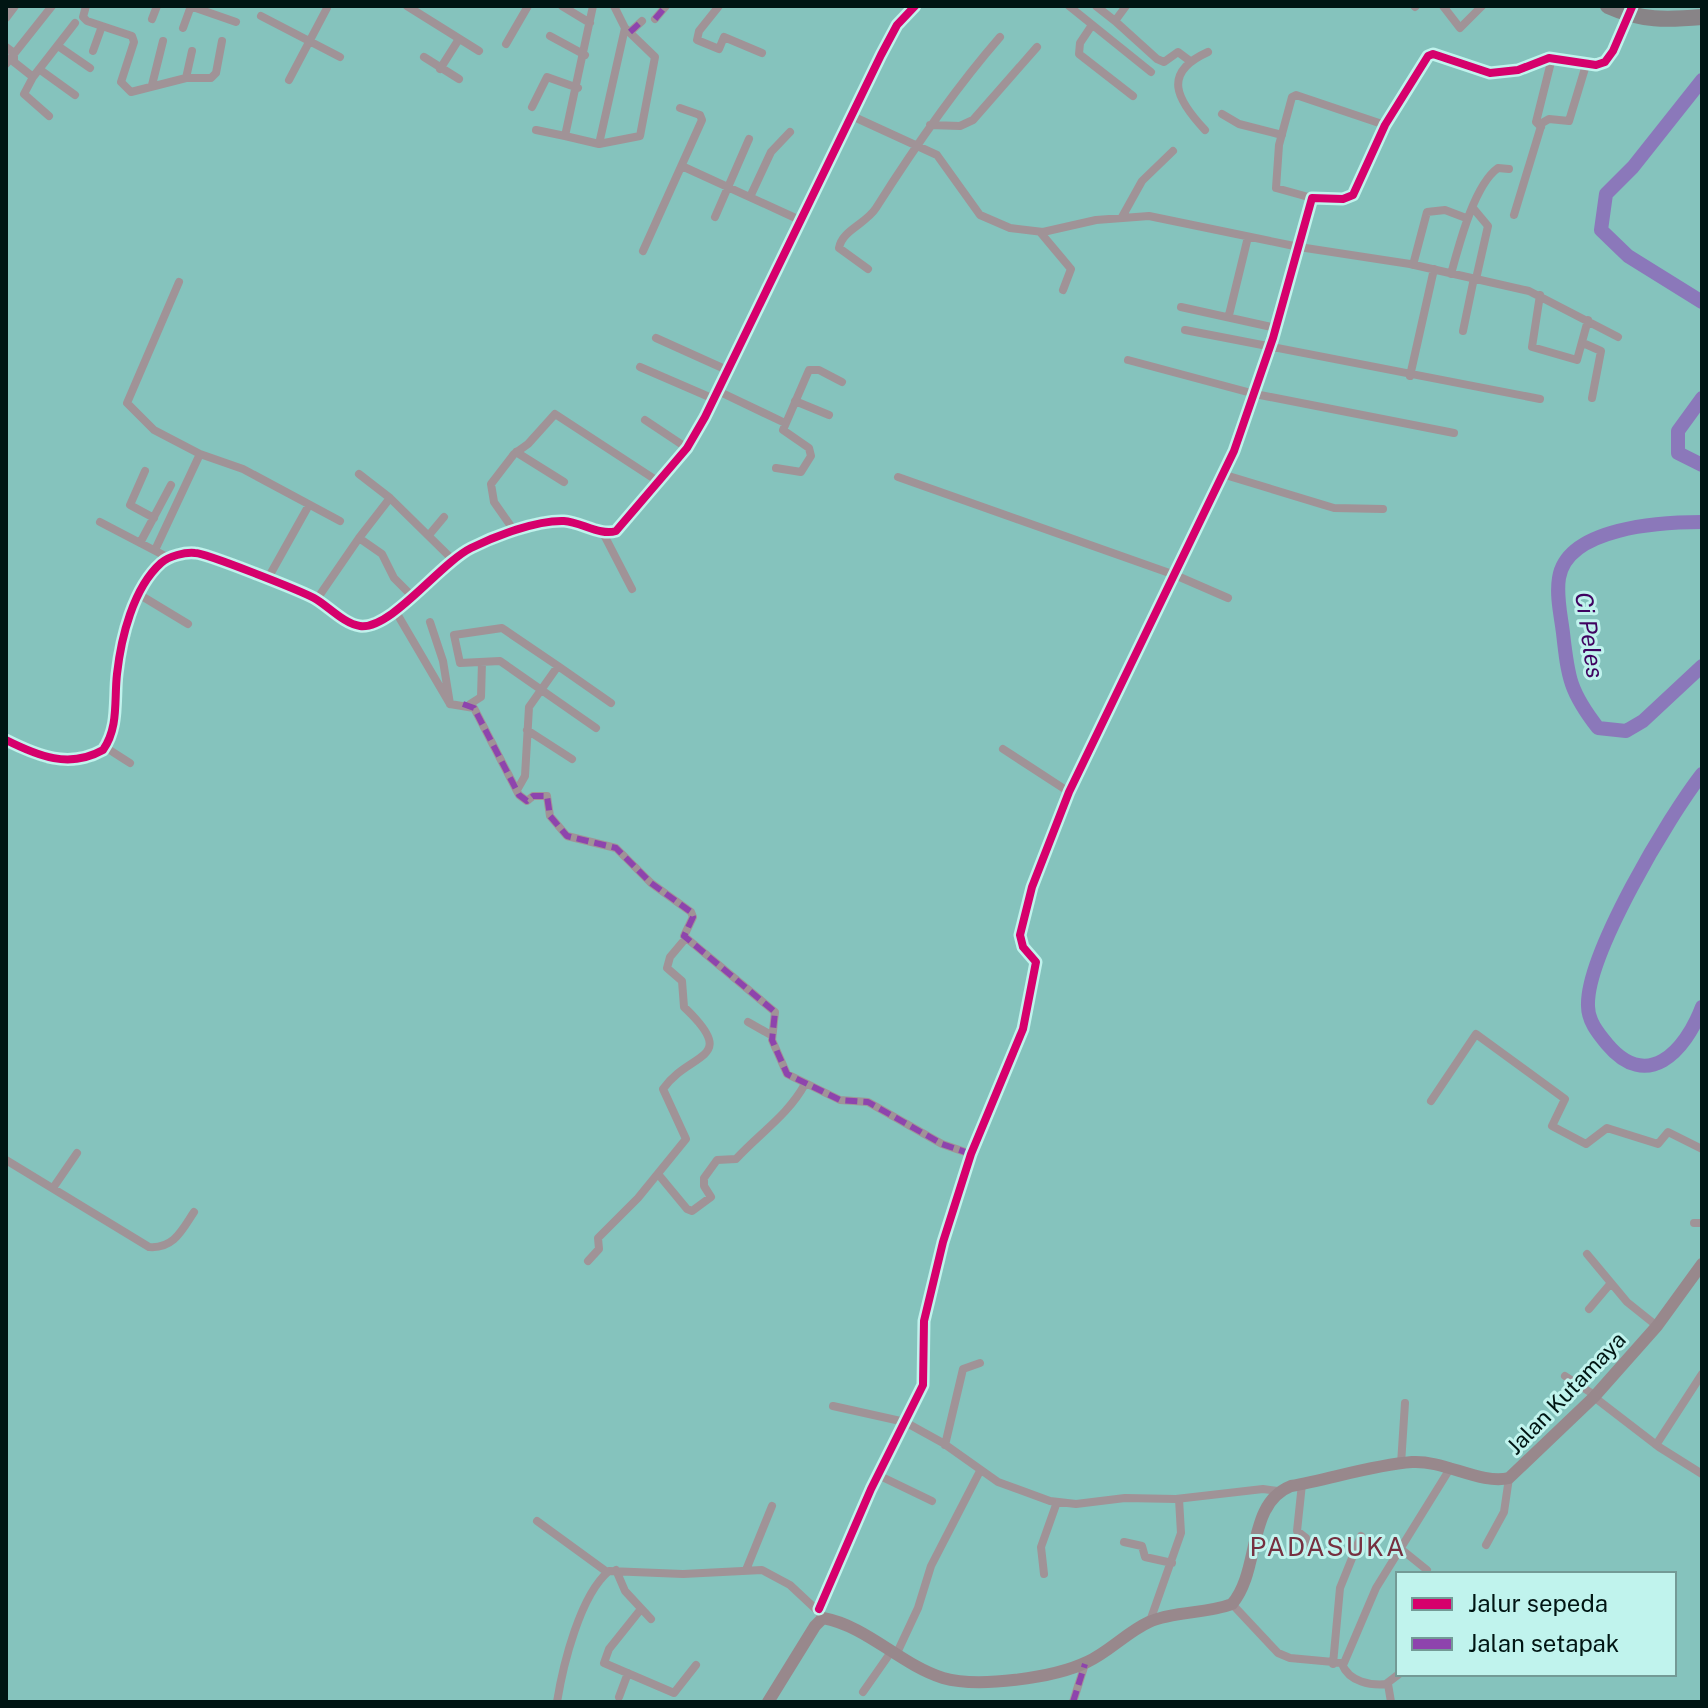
<svg xmlns="http://www.w3.org/2000/svg" width="1708" height="1708" font-family="'Public Sans',sans-serif">
  <style>
    .lines { fill: none; stroke-linecap: round; stroke-linejoin: round }
    .river { stroke: #8b78ba; stroke-width: 14 }
    .street { stroke: #a09397; stroke-width: 8 }
    .secondary { stroke: #98888c; stroke-width: 12 }
    .highway { stroke: #888487; stroke-width: 16 }
    .quiet { stroke: #8e44ad; stroke-width: 6; stroke-dasharray: 12 6; stroke-linecap: butt }
    .cycleway-casing { stroke: #c0f3ed; stroke-width: 13 }
    .cycleway { stroke: #d6006c; stroke-width: 8 }
    .labels { text-anchor: middle; stroke-width: 6; stroke-linejoin: round; paint-order: stroke }
    .street-label { font-size: 22px; fill: #001513; stroke: #c0f3ed }
    .water-label { font-size: 24px; font-style: italic; fill: #3f0360; stroke: #c0f3ed }
    .quarter-label { font-size: 26px; letter-spacing: 2px; fill: #763040; stroke: #c0f3ed }
  </style>
  <rect width="100%" height="100%" fill="#85c3bd"/>
  <g class="lines">
    <!-- river -->
    <path class="river" d="M1702,80l-69,87 -27,27 -5,36 27,26 74,46
      M1702,398l-24,33v22l24,12
      M1702,522c-40,0 -135,5 -143,56 -3,18 2,38 4,55 5,45 7,59 35,95l28,3 17,-10 59,-55
      M1702,774c-33,42 -116,181 -114,232 0,15 10,27 19,38 40,48 78,8 95,-37"/>
    <!-- street -->
    <path class="street" d="M86,6l-3,11 4,4 45,15 2,6 -13,40 10,10 55,-14h25l5,-5 6,-32
      M190,6l46,16
      M407,6l72,45
      M562,6l28,17
      M593,6l-28,130 34,8 41,-8 15,-79 -30,-29
      M719,6l-20,25 -2,9 22,9 5,-12 38,16
      M1069,6l82,66
      M1096,6l19,15 11,-15
      M1443,6l17,22 22,-22
      M1415,7l1,-1
      M261,16l79,41
      M6,18l9,-12
      M152,19l5,-13
      M655,19l11,-13
      M1115,21l42,38 7,3 14,-10 12,9
      M1092,25l-12,18 -1,11 54,42
      M183,28l8,-22
      M630,32l12,-11
      M550,36l35,19
      M506,44l22,-38
      M58,46l32,22
      M6,47l8,6v9l19,15 42,-54
      M93,51l9,-25
      M424,57l35,22
      M6,64l46,-58
      M39,69l36,26
      M440,69l19,-30
      M33,77l-9,17 25,22
      M186,78l6,-27
      M289,80l38,-72
      M152,85l11,-44
      M532,107l15,-30 31,11
      M1222,114l17,10 43,11
      M852,116l85,39 43,60 30,13 33,4 53,-12 53,-4 150,31 111,17 119,27 89,46
      M930,125l30,1 13,-6 64,-73
      M1541,127l-5,-5 16,-64
      M536,130l29,6
      M1205,130c-28,-30 -44,-57 3,-78
      M599,144l26,-116 -11,-22
      M684,167l118,54
      M750,197l21,-45 19,-20
      M1312,198l-36,-10 3,-43 13,-48 4,-2 89,30
      M1473,208l15,18 -12,53
      M1514,215l28,-92 7,-4 20,2 17,-56
      M715,217l34,-78
      M1122,217l20,-36 31,-30
      M1040,232l31,37 -8,21
      M643,251l59,-131 -2,-5 -20,-7
      M1413,265l14,-53 18,-2 21,8
      M868,269l-29,-21c3,-18 27,-24 37,-40 38,-60 77,-117 124,-171
      M1451,274c8,-29 23,-89 47,-106l11,1
      M1540,295l-8,52 45,13 11,-40
      M1181,307l95,21
      M1229,315l19,-78
      M1185,330l355,69
      M1463,331l11,-53
      M656,338l71,32
      M1583,343l18,8 -9,47
      M1128,360l127,34 199,39
      M640,367l74,32
      M1410,376l24,-107
      M718,391l67,32
      M795,401l34,14
      M645,420l42,28
      M516,452l48,30
      M200,454l43,15 97,52
      M776,468l25,4 10,-16 -2,-8 -26,-18 26,-60h10l23,12
      M145,471l-15,34 24,13
      M359,474l31,24 63,62
      M1222,474l112,34 49,1
      M898,477l277,98 53,23
      M390,498l-31,40 23,16 12,24 17,17
      M100,522l69,36
      M602,531l30,58
      M515,532l-21,-30 -3,-18 23,-30 14,-10 27,-30 104,68
      M429,535l15,-18
      M140,543l31,-58
      M155,550l45,-96 -46,-24 -27,-27 52,-121
      M267,580l42,-75
      M140,595l48,29
      M317,599l42,-61
      M396,612l54,92 -7,-43 -13,-39
      M558,666l-56,-38 -48,7 6,28 40,-2 96,67
      M450,704l24,4 45,87 8,6 6,-5h14l3,20 17,20 49,12 35,35 40,29 2,5 -9,19 91,76 -3,28 15,34 53,26 28,2 74,42 29,10
      M470,704l11,-7 1,-35
      M527,730l45,29
      M105,747l25,16
      M1003,749l66,43
      M517,790l8,-14 4,-69 29,-41 53,37
      M748,1022l23,13
      M1431,1101l45,-67 89,65 -13,27 34,18 21,-16 51,16 10,-12 34,17
      M6,1160l143,87c25,2 33,-17 45,-35
      M658,1174l29,35 5,2 19,-14 -7,-11v-8l13,-18 19,-1c24,-26 52,-44 69,-75
      M53,1188l24,-35
      M1694,1223h8
      M1587,1254l40,48 30,24
      M588,1261l11,-12 -1,-11 40,-40 48,-59 -23,-50c26,-38 78,-28 21,-82l-2,-26 -15,-13 3,-11 16,-19
      M1589,1309l22,-26
      M1565,1376l31,20
      M1594,1397l65,50 43,27
      M833,1406l72,16 38,21 55,39 52,19 26,3 49,-6 51,1 87,-10 15,2
      M945,1445l18,-76 17,-6
      M1656,1445l46,-71
      M1401,1464l4,-61
      M878,1475l54,26
      M1302,1484l-5,47 9,7 -2,11 4,6
      M537,1521l70,51
      M1124,1542l18,4 3,11 27,6
      M1486,1545l18,-33 5,-34
      M1401,1549l26,21
      M616,1570l9,21 26,28
      M746,1570l26,-64
      M1044,1574l-3,-27 16,-45
      M1232,1604l46,49 12,5 54,5 32,-75 75,-121
      M641,1609l-32,40 -5,14 70,30 22,-28
      M819,1609l52,-120 52,-104 1,-64 19,-79 28,-88 52,-125 13,-67 -13,-15 -3,-12 12,-48 37,-95 165,-341 39,-113 39,-140 31,1 10,-4 32,-70 43,-69 5,-2 57,19 28,-3 31,-12 47,7 12,-7 23,-46
      M1150,1621l31,-88 -2,-34
      M896,1655l22,-47 13,-42 49,-95
      M1333,1664l7,-76 21,-52
      M1342,1664c7,18 29,22 46,20l3,18
      M1386,1684l13,-10
      M863,1692l28,-40
      M619,1697l9,-24
      M557,1702c6,-37 23,-107 52,-131l74,3 79,-4 28,15 31,29
      M1073,1702l12,-38"/>
    <!-- secondary -->
    <path class="secondary" d="M6,740c32,16 63,29 97,10 16,-23 11,-50 14,-76 4,-36 16,-86 44,-111 8,-7 24,-11 34,-10 11,0 106,38 119,45 13,7 30,26 46,28 31,4 79,-62 111,-78 24,-12 66,-28 93,-27 17,1 36,15 52,10l71,-83 18,-31 176,-362 16,-30 18,-19
      M768,1702l47,-76 8,-8c44,8 78,47 120,60 35,10 111,0 144,-16 22,-10 40,-30 62,-40 25,-11 57,-8 83,-18 29,-34 14,-100 59,-118 40,-7 81,-21 121,-24 32,-2 69,23 97,16l85,-81 63,-71 45,-62"/>
    <!-- highway -->
    <path class="highway" d="M1608,6c33,15 59,14 94,11"/>
    <!-- quiet -->
    <path class="quiet" d="M655,19l11,-13
      M630,32l12,-11
      M463,704l11,4 45,87 8,6 6,-5h14l3,20 17,20 49,12 35,35 40,29 2,5 -9,19 91,76 -3,28 15,34 53,26 28,2 74,42 29,10
      M1073,1702l12,-38"/>
    <defs>
      <path id="cycleway" d="M6,740c32,16 63,29 97,10 16,-23 11,-50 14,-76 4,-36 16,-86 44,-111 8,-7 24,-11 34,-10 11,0 106,38 119,45 13,7 30,26 46,28 31,4 79,-62 111,-78 24,-12 66,-28 93,-27 17,1 36,15 52,10l71,-83 18,-31 176,-362 16,-30 18,-19
        M819,1609l52,-120 52,-104 1,-64 19,-79 28,-88 52,-125 13,-67 -13,-15 -3,-12 12,-48 37,-95 165,-341 39,-113 39,-140 31,1 10,-4 32,-70 43,-69 5,-2 57,19 28,-3 31,-12 47,7 9,-3 8,-11 19,-44"/>
    </defs>
    <!-- cycleway casing -->
    <use href="#cycleway" class="cycleway-casing"/>
    <!-- cycleway -->
    <use href="#cycleway" class="cycleway"/>
  </g>
  <g class="labels">
    <!-- street labels -->
    <g class="street-label">
      <text transform="translate(1566 1393) rotate(-46)" y="8">Jalan Kutamaya</text>
    </g>
    <!-- water labels -->
    <g class="water-label">
      <text transform="translate(1589 635) rotate(82)" y="8">Ci Peles</text>
    </g>
    <!-- quarter labels -->
    <g class="quarter-label">
      <text x="1328" y="1556">PADASUKA</text>
    </g>
  </g>
  <!-- border -->
  <rect width="1708" height="1708" fill="none" stroke="#001513" stroke-width="16"/>
  <!-- legend -->
  <rect x="1396" y="1572" width="280" height="104" fill="#c0f3ed" stroke="#739a96" stroke-width="2"/>
  <rect x="1412" y="1598" width="40" height="12" fill="#d6006c" stroke="#739a96" stroke-width="2"/>
  <text x="1468" y="1612" font-size="24" fill="#001513">Jalur sepeda</text>
  <rect x="1412" y="1638" width="40" height="12" fill="#8e44ad" stroke="#739a96" stroke-width="2"/>
  <text x="1468" y="1652" font-size="24" fill="#001513">Jalan setapak</text>
</svg>
